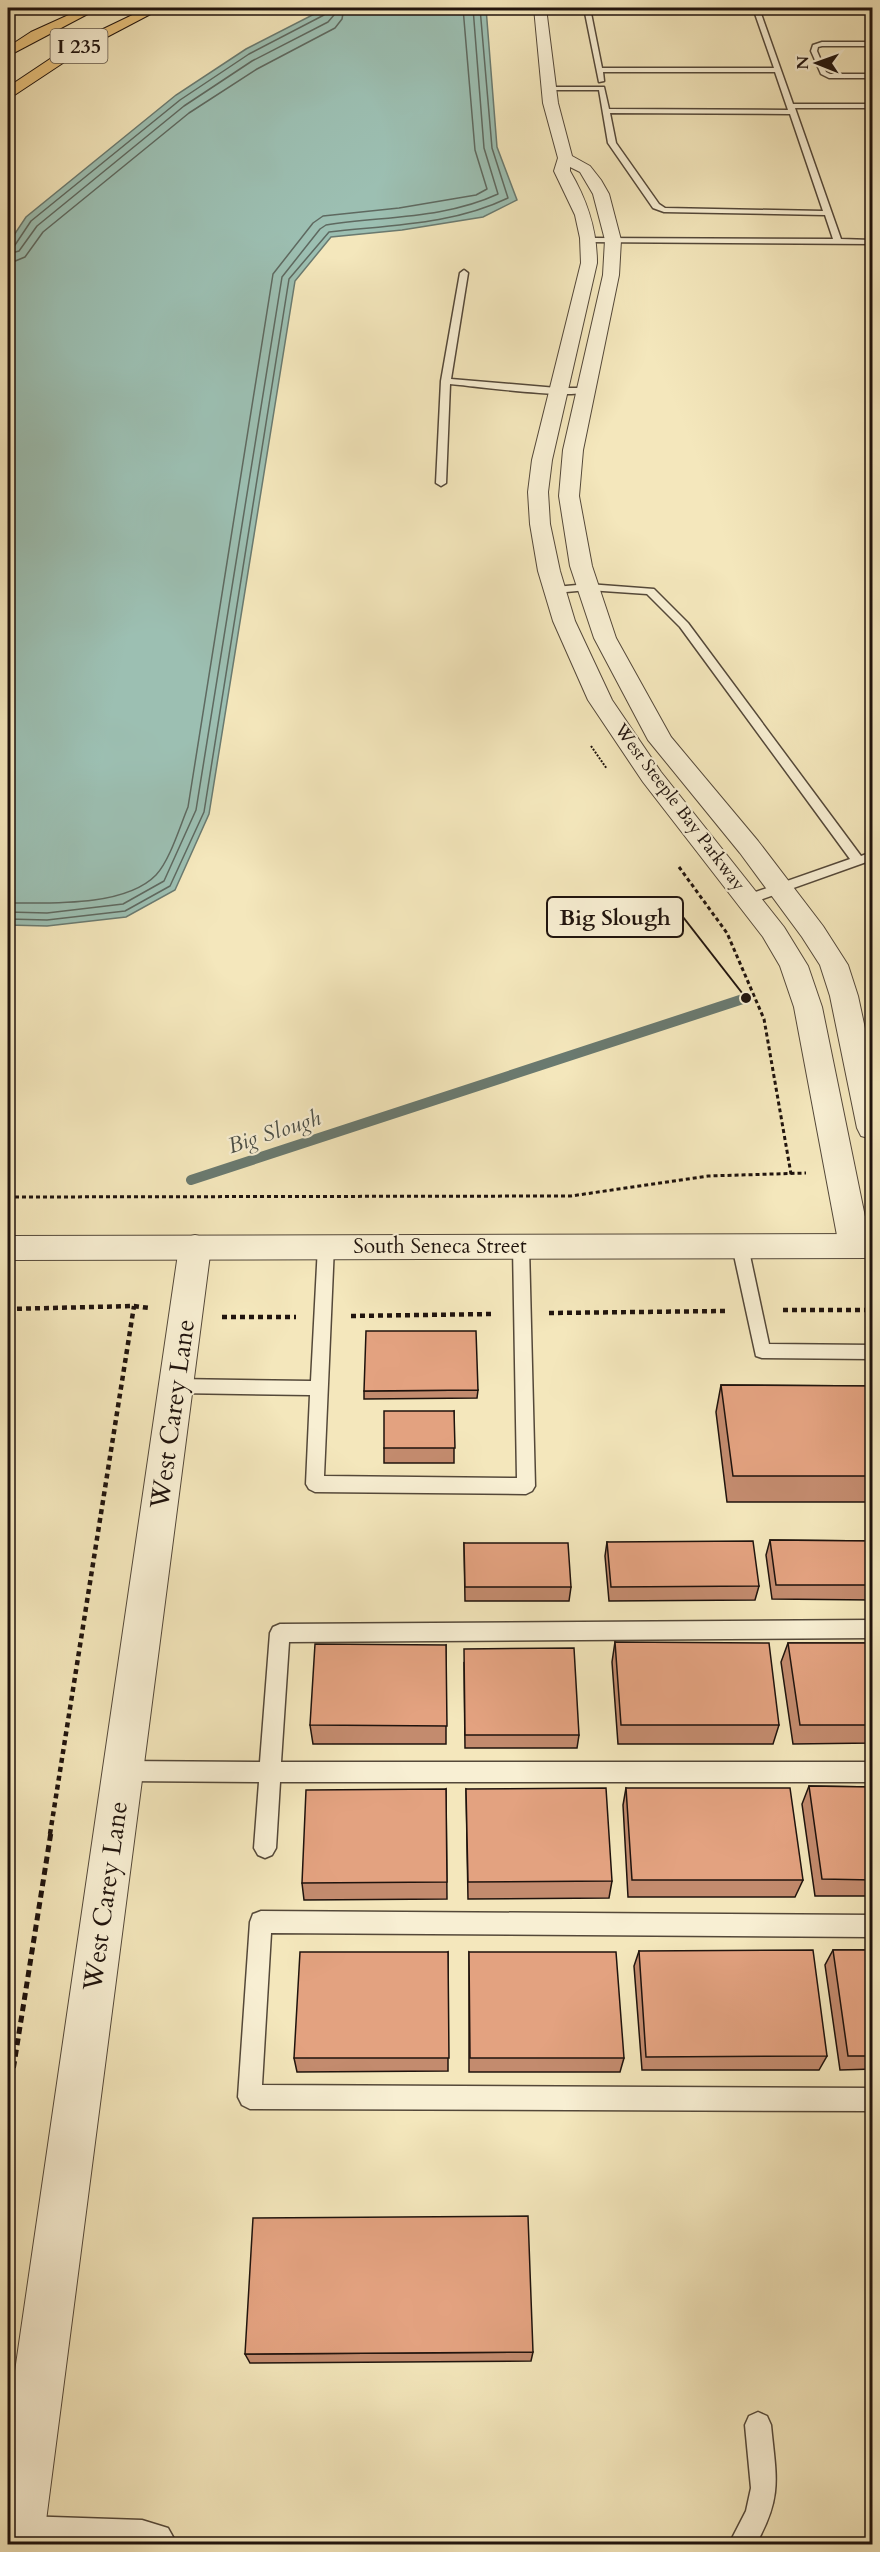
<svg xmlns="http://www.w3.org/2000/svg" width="880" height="2552" font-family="Cardo,serif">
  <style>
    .water { fill: #9cbfb2; stroke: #6a7a70; stroke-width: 1.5 }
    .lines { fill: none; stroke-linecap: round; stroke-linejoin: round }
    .shore { stroke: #5e6960; stroke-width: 1.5 }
    .stream { stroke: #6a7a70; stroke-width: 10 }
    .service-casing { stroke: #544839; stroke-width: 3 }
    .minor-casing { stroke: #544839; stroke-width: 2 }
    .tertiary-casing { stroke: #544839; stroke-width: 2 }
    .motorway-casing { stroke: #1f130d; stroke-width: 2 }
    .path-far3 { stroke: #1f130d; stroke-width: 2; stroke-dasharray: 2 1.5; stroke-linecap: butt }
    .path-far2 { stroke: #1f130d; stroke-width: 3; stroke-dasharray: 4 3; stroke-linecap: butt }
    .path-far1 { stroke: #1f130d; stroke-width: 4.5; stroke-dasharray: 5 4; stroke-linecap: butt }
    .path { stroke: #1f130d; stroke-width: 5; stroke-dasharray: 7 4.5; stroke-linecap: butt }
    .service { fill: #f8efd3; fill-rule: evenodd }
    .minor { fill: #f8efd3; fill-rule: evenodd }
    .tertiary { fill: #f8efd3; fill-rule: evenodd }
    .motorway { fill: #eac47e; fill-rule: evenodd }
    .wall { fill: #c38b6e; stroke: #1f130d; stroke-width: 1.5 }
    .building { fill: #e3a280; stroke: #1f130d; stroke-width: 1.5 }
    .labels { text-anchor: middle; stroke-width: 4.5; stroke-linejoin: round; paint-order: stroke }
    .far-street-label { font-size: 18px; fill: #1f130d; stroke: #f8efd3 }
    .shield { fill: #f8efd3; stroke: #605548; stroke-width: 1.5 }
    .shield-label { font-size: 20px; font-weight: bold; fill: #1f130d }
    .street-label { font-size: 21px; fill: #1f130d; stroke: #f8efd3 }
    .water-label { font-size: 22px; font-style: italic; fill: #4b4f47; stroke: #f8efd3 }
    .near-street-label { font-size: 26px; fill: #1f130d; stroke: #f8efd3 }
    .leader { fill: none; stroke: #1f130d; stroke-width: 2 }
    .callout-dot { fill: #1f130d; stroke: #f8efd3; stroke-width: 2 }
    .callout { fill: #f8efd3; stroke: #1f130d; stroke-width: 2 }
    .callout-label { font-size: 22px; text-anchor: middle; font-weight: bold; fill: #1f130d }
  </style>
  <rect width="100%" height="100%" fill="#f4e7bc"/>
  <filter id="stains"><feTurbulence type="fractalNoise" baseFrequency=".00333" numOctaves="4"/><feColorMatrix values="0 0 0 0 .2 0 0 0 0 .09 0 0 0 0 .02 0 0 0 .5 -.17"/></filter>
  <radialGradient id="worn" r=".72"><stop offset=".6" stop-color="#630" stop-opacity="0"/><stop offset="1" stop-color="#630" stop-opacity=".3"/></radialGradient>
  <!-- water -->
  <path class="water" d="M326,8h160l11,139 20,53 -34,17 -81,13 -71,7 -36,44 -86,533 -34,76 -49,27 -79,9 -39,-1v-681l18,-27 150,-122 70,-46z"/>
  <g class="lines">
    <!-- shore -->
    <path class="shore" d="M8,247l7,-2 16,-24 149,-121 69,-46 75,-39 4,-7
      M8,254l11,-3 18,-25 147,-120 68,-45 76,-39 6,-7 1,-7
      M8,264l17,-7 18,-25 146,-119 68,-44 78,-41 7,-9 2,-11
      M8,903c42,0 117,4 148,-28 14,-15 24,-49 32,-68l85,-533 40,-51 10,-7 76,-8 77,-13 11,-6 -12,-39 -12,-142
      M8,912l39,1 76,-9 41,-23 32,-71 86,-533 38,-48 6,-4c58,-9 118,-6 172,-31l-14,-46 -11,-140
      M8,919l39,1 78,-9 45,-25 34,-74 85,-533 40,-47c61,-7 123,-7 179,-34l-16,-50 -12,-140"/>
    <!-- stream -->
    <path class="stream" d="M191,1180l555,-182"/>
    <defs>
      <path id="service" d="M584,8h6l12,60h172l-21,-60h6l34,96h79v4h-77l46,131 31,1v4l-285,-2v-4h3l243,1 -8,-24 -161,-3 -11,-4 -45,-65 -9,-53h-50l-2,-3h57l5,22 179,1 -13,-38h-172l1,9 -5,1zM610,113l180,1 33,97 -158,-3 -6,-4 -43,-61z
        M822,42h50v4h-50l-4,1 -1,4 9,21 4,2h42v4h-43l-8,-4 -10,-23 2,-6z
        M464,270l4,3 -17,106 106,9h28l5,3c-14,9 -117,-5 -140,-7l-4,99 -5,3 -5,-3 5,-102 19,-108z
        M588,584l66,5 34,34 173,233 11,-4v8l-118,42h-10l-2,-3 2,-3 106,-37 -170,-232 -33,-33 -59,-4 -33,3 -5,-3 5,-3z
        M326,1240l6,2 2,4 -10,230 193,2 -4,-232 2,-4h12l2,4 6,240 -3,5 -6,3 -211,-2 -6,-3 -3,-5 4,-89 -134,-2 -6,-2 -3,-5 3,-5 6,-2 135,2 7,-135 2,-4z
        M740,1240l6,2 2,4 21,98 103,1v14l-110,-1 -6,-2 -24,-110 2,-4z
        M872,1620v18l-583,4 -8,120h591v20h-592l-4,66 -4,7 -7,3 -7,-3 -4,-7 5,-66 -137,-1 -7,-3 -3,-7 3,-7 7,-3 138,1 10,-129 3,-6 7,-3z
        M261,1911l611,4v22l-601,-4 -9,152 610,3v23l-622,-2 -8,-4 -4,-8 12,-175 3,-8z
        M758,2412l9,4 4,9c5,52 12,71 -15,119h-27l17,-33 5,-23 -6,-63 4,-9z
        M23,2516l119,4 26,8 9,16 -154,-2 -9,-4 -4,-9 4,-9z"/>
      <path id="minor" d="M534,8h12l12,95 14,53 18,10 11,14 8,14 12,46 -2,35 -36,175 -4,46 13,70 24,72 55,99 87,104 65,85 25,39 10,31 14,65v78l-11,-3 -4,-8 -27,-132 -10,-31 -18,-28 -62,-84 -92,-113 -54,-102 -24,-72 -11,-70 4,-46 40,-175 2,-35 -12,-46 -13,-22 -10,-5v4c17,29 27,58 27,92l-45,197 -4,32 2,32 10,47 15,50 37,79 49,72 123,155 24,39 14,41 49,239 -5,9 -11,3 -11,-3 -5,-9 -45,-239 -14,-41 -17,-29 -120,-155 -55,-82 -35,-79 -15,-50 -8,-47 -2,-32 4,-32 49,-197 -1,-25 -5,-23 -21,-44 4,-13 -15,-55z
        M195,1235l12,3 4,9 -168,1297h-35v-125l171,-1172 4,-9z"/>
      <path id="tertiary" d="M872,1234v24l-864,2v-24z"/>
      <path id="motorway" d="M84,8h15l-91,48v-9l23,-15z
        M147,8h15l-78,41 -71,47 -5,1v-10l66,-44z"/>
    </defs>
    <!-- service casing -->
    <use href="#service" class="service-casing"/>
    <!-- minor casing -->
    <use href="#minor" class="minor-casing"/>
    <!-- tertiary casing -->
    <use href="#tertiary" class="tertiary-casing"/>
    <!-- motorway casing -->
    <use href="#motorway" class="motorway-casing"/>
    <!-- path-far3 -->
    <path class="path-far3" d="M591,746l16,23"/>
    <!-- path-far2 -->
    <path class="path-far2" d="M679,867l48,66 37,86 27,155
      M8,1197l563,-1 137,-20 98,-3"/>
    <!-- path-far1 -->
    <path class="path-far1" d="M8,1309l126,-3 15,2
      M783,1310h89
      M549,1313l176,-2
      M351,1316l143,-2
      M222,1317h74
      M50,1834l84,-528"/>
    <!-- path -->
    <path class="path" d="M8,2102l43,-270"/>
    <!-- service -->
    <use href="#service" class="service"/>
    <!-- minor -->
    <use href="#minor" class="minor"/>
    <!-- tertiary -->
    <use href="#tertiary" class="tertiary"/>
    <!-- motorway -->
    <use href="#motorway" class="motorway"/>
  </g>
  <!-- wall -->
  <path class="wall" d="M721,1385l152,1v116h-146l-11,-90z
    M478,1390l-1,8 -113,1v-8z
    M454,1411v52h-70v-15z
    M770,1540l103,1v59l-101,-1 -6,-44z
    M607,1542l152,44 -4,14 -146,1 -4,-45z
    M464,1543l107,44 -2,14h-104z
    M615,1642l164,83 -6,19h-155l-6,-82z
    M788,1643h85v100l-80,1 -12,-82z
    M446,1645v99h-133l-3,-19z
    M464,1663l115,72 -2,13h-112z
    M809,1786l64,1v109h-58l-13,-92z
    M626,1788l177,92 -8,17h-167l-5,-92z
    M446,1789l1,110 -143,1 -2,-17z
    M466,1789l146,92 -3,17 -141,1z
    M833,1950h40v119l-33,1 -15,-105z
    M639,1951l188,105 -8,14h-177l-8,-104z
    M448,1952v119l-151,1 -3,-14z
    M469,1952l155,106 -4,14h-151z
    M533,2352l-2,9 -281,2 -5,-9z"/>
  <!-- building -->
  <path class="building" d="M366,1331h110l2,59 -114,1z
    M721,1385l152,1v90h-140z
    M384,1411h70l1,37h-71z
    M770,1540l103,1v44h-97z
    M753,1541l6,45 -148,1 -4,-45z
    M464,1543h104l3,44h-106z
    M615,1642l154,1 10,82h-158z
    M788,1643h85v82h-73z
    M315,1644l131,1 1,81 -137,-1z
    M574,1648l5,87h-114l-1,-86z
    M809,1786l64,1v93l-51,-1z
    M606,1788l6,93 -144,1 -2,-93z
    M626,1788h164l13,92h-171z
    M446,1789l1,93 -145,1 4,-93z
    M813,1950l14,106 -181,1 -7,-106z
    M833,1950h40v106h-25z
    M300,1952h148l1,106h-155z
    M469,1952h147l8,106h-154z
    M528,2216l5,136 -288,2 8,-136z
    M858,2542h15v2h-15z"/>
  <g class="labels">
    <!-- far-street labels -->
    <g class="far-street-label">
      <text transform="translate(680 807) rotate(53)" y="6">West Steeple Bay Parkway</text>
    </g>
    <!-- shield labels -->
    <rect class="shield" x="50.5" y="29" width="57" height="34" rx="4.5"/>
    <g class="shield-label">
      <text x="79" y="53">I 235</text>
    </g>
    <!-- street labels -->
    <g class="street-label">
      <text x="440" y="1253">South Seneca Street</text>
    </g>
    <!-- water labels -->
    <g class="water-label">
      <text transform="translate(274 1131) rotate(-18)" y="8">Big Slough</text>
    </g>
    <!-- near-street labels -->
    <g class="near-street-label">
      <text transform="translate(172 1414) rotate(-82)" y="9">West Carey Lane</text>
      <text transform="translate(105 1896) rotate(-82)" y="9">West Carey Lane</text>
    </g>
  </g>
  <!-- callouts -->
  <path class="leader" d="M746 998L683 917"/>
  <circle class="callout-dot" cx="746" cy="998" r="6"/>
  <rect class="callout" x="547" y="897" width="136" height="40" rx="6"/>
  <g class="callout-label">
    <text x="615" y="925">Big Slough</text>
  </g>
  <!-- margin -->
  <rect width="880" height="2552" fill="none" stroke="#f4e7bc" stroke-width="30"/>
  <rect x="9" y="9" width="862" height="2534" fill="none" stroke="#1f130d" stroke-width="3"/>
  <rect x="15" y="15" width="850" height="2522" fill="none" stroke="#1f130d" stroke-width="1.5"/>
  <!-- north arrow -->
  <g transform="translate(817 63) rotate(271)" stroke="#f8efd3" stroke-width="4.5" paint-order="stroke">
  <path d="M0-4.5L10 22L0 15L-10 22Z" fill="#1f130d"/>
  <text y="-9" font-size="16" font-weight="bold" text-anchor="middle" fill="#1f130d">N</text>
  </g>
  <rect width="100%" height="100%" filter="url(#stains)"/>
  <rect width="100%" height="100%" fill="url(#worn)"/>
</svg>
